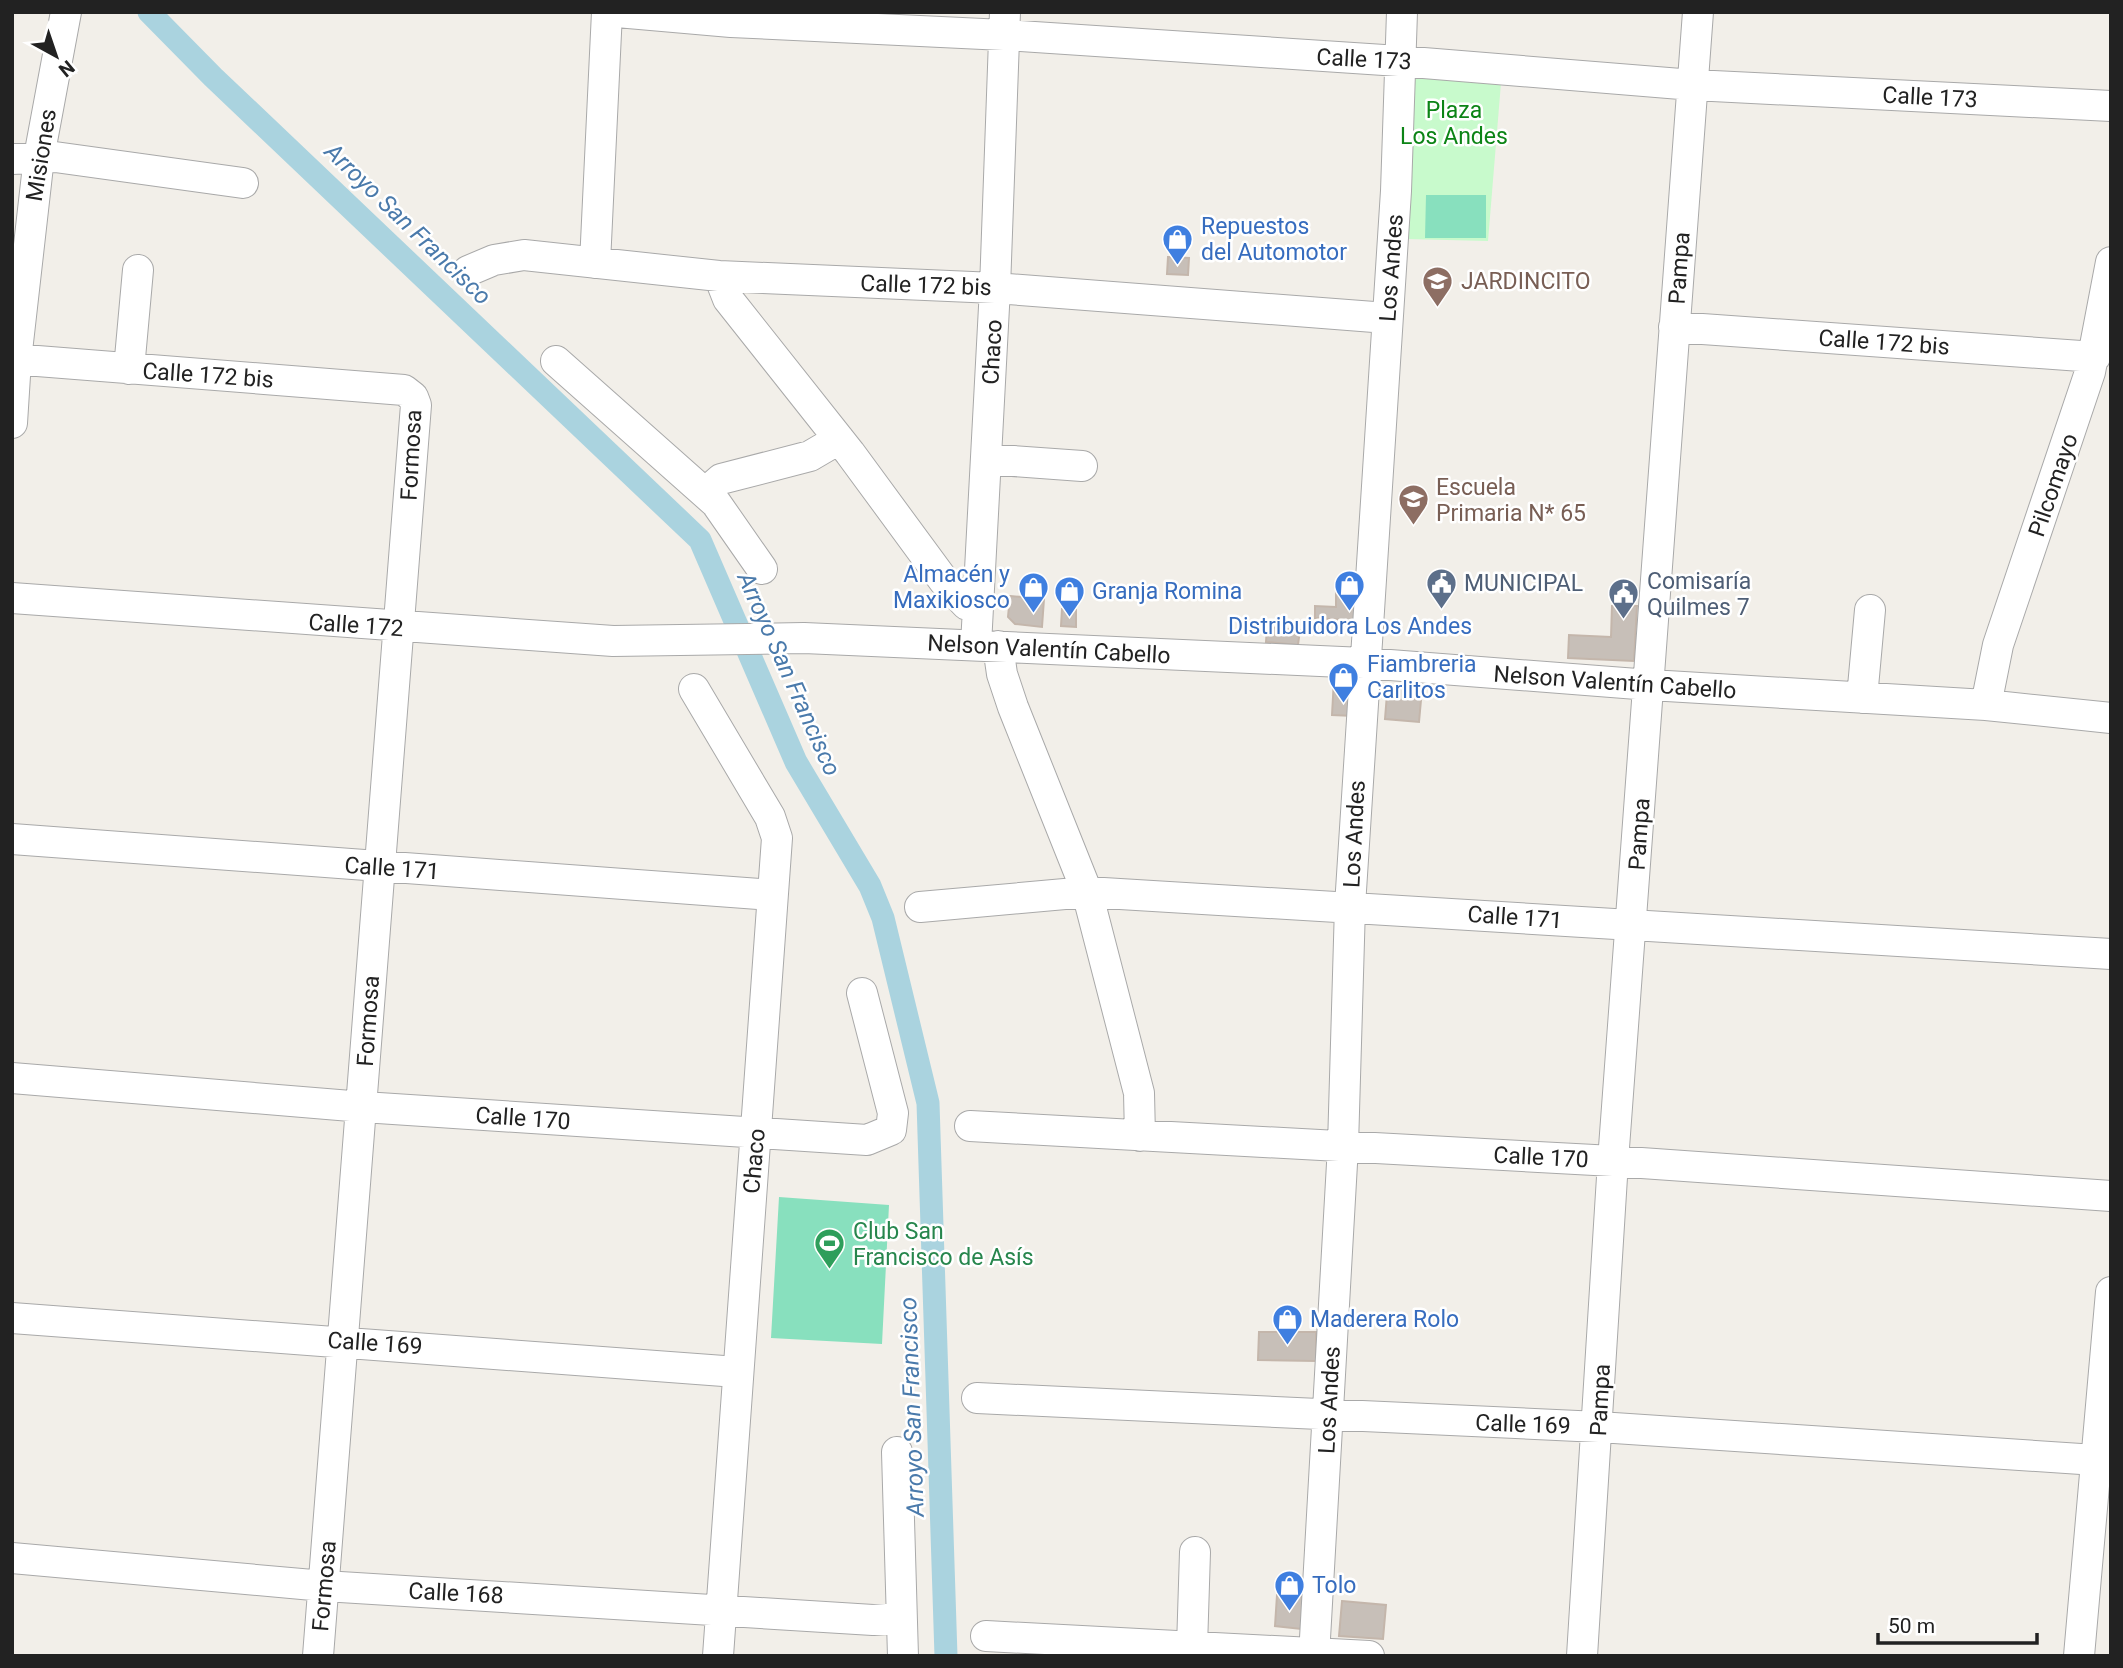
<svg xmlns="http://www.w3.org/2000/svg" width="2123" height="1668" font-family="Roboto,sans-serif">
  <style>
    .park { fill: #c8facc }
    .pitch { fill: #88e0be }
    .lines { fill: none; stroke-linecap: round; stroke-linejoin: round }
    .canal { stroke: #aad3df; stroke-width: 23 }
    .building { fill: #c7bfb8; stroke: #c4b6ab; stroke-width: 2 }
    .minor-casing { stroke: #a9a9a9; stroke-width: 32 }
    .minor { stroke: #fff; stroke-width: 30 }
    .labels { text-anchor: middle; stroke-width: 5; stroke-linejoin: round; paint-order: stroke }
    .street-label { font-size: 23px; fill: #222; stroke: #fff }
    .park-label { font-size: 23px; fill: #0c8416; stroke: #fff }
    .shop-label { font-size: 23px; fill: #366cbe; stroke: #fff; text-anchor: start }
    .education-label { font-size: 23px; fill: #785e54; stroke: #fff; text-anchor: start }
    .service-label { font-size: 23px; fill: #4e5e75; stroke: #fff; text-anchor: start }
    .leisure-label { font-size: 23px; fill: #27864d; stroke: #fff; text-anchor: start }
    .water-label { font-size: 24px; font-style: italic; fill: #4a7aab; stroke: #fff }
  </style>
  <rect width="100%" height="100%" fill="#f2efe9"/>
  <!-- park -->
  <path class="park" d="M1415,76l86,7 -13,158 -82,-2z"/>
  <!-- pitch -->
  <path class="pitch" d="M1426,195h60v43h-61z
    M779,1197l110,8 -7,139 -111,-6z"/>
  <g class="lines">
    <!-- canal -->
    <path class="canal" d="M149,12l64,65 487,463 96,222 74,124 13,32 45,185 18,553"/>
  </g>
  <!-- building -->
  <path class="building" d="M1168,257l21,1 -1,17 -21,-1z
    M1353,582l7,1 -2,38 -43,-3v-12l21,1v-15l16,1z
    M1010,596l34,3 -2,28 -27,-3 -7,-7z
    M1612,606h25l-3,55 -66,-3 1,-23 42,2z
    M1062,609l14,1v17l-15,-1z
    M1267,627l33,3 -2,15 -32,-3z
    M1334,679l14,1 8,14 -2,22 -22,-1z
    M1396,687l26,2 -3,33 -34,-3 2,-25z
    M1259,1332h57v29l-58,-1z
    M1277,1595l27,2 -3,32 -26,-3z
    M1342,1601l44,4 -3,34 -44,-3z"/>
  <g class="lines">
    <defs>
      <path id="minor" d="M617,12l114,10 273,13 395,26 294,24 418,21
        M12,159l43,-2 188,26
        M595,263l12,-251
        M468,271l26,-11 30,-5 195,21 276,12 392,30
        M719,276l9,23 122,154 94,128 23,24 11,2
        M1674,327l421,30
        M12,359l392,31 9,7 3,8 -98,1251
        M556,361l160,142 46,66
        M129,369l9,-99
        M12,423l4,-63 23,-203 27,-145
        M986,459l96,7
        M705,493l16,-14 89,-23 29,-17
        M12,598l601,43 191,-3 560,25 286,22 336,20 125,13
        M976,645l19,-357 10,-276
        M998,646l4,28 11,33 74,185 52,201 1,43
        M694,689l76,128 7,21 -59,818
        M1862,698l8,-88
        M1986,705l12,-60 92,-273 21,-110
        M12,839l760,56
        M920,907l167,-15 1024,62
        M12,1078l351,29 504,33 24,-10 2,-17 -31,-120
        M970,1126l643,35 498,35
        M12,1318l725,54
        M977,1398l622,29 512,34
        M897,1452l6,204
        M12,1558l312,28 549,34 28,-2
        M986,1636l383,20
        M1192,1647l3,-95
        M1314,1656l29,-510 7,-240 46,-715 6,-179
        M1582,1656l31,-495 85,-1149
        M2079,1656l32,-364"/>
    </defs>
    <!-- minor casing -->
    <use href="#minor" class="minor-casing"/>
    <!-- minor -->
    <use href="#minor" class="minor"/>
  </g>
  <!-- icons -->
  <defs>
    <symbol id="shop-pin" viewBox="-11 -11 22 30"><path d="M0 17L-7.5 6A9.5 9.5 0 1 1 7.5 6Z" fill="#3f7fe0" stroke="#fff"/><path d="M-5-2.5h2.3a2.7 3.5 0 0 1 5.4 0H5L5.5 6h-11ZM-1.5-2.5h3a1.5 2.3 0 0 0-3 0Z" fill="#fff"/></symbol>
    <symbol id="school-pin" viewBox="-11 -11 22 30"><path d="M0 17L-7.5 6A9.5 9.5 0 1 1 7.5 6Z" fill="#8d6e63" stroke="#fff"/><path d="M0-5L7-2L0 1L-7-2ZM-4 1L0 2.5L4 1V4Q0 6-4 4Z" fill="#fff"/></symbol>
    <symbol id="civic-pin" viewBox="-11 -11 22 30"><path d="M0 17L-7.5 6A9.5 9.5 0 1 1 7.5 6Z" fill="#5c6f8a" stroke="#fff"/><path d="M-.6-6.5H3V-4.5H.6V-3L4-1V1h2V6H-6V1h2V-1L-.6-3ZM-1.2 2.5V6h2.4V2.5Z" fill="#fff"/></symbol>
    <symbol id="stadium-pin" viewBox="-11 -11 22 30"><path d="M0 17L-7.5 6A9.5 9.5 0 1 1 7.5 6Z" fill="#2e9e5b" stroke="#fff"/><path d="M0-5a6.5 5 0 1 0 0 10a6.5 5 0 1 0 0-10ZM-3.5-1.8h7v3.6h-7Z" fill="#fff"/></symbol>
  </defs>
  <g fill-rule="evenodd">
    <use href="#shop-pin" x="1160" y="222" width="35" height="47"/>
    <use href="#school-pin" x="1420" y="264" width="35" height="47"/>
    <use href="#school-pin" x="1396" y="482" width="35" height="47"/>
    <use href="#civic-pin" x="1424" y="566" width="35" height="47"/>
    <use href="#shop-pin" x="1332" y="568" width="35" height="47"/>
    <use href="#shop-pin" x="1016" y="570" width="35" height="47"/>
    <use href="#shop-pin" x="1052" y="574" width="35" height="47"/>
    <use href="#civic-pin" x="1606" y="576" width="35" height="47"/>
    <use href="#shop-pin" x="1326" y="660" width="35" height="47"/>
    <use href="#stadium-pin" x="812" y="1226" width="35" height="47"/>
    <use href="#shop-pin" x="1270" y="1302" width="35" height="47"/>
    <use href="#shop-pin" x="1272" y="1568" width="35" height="47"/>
  </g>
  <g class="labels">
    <!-- street labels -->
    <g class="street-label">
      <text transform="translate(1364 59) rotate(3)" y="8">Calle 173</text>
      <text transform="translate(1930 97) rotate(3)" y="8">Calle 173</text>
      <text transform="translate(41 155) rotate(-81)" y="8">Misiones</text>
      <text transform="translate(1391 268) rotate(-86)" y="8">Los Andes</text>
      <text transform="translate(1679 268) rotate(-86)" y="8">Pampa</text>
      <text transform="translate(926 285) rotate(2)" y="8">Calle 172 bis</text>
      <text transform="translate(1884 342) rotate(4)" y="8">Calle 172 bis</text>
      <text transform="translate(992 352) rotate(-87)" y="8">Chaco</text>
      <text transform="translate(208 375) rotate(4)" y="8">Calle 172 bis</text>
      <text transform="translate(411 455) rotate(-87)" y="8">Formosa</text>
      <text transform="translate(2053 485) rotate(-71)" y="8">Pilcomayo</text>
      <text transform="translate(356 625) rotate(4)" y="8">Calle 172</text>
      <text transform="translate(1049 649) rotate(3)" y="8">Nelson Valentín Cabello</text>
      <text transform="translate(1615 682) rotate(4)" y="8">Nelson Valentín Cabello</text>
      <text transform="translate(1354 834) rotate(-87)" y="8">Los Andes</text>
      <text transform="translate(1639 834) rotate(-86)" y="8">Pampa</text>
      <text transform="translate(392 868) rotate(4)" y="8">Calle 171</text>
      <text transform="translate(1515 917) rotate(4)" y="8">Calle 171</text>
      <text transform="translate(368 1021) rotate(-86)" y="8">Formosa</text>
      <text transform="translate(523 1118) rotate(4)" y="8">Calle 170</text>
      <text transform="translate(1541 1157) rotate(3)" y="8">Calle 170</text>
      <text transform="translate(754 1161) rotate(-85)" y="8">Chaco</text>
      <text transform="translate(375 1343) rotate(4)" y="8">Calle 169</text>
      <text transform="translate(1329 1400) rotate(-87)" y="8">Los Andes</text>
      <text transform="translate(1600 1400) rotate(-87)" y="8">Pampa</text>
      <text transform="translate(1523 1424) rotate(2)" y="8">Calle 169</text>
      <text transform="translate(324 1586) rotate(-85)" y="8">Formosa</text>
      <text transform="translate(456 1593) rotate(3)" y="8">Calle 168</text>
    </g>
    <!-- park labels -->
    <g class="park-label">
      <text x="1454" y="118">Plaza<tspan x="1454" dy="26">Los Andes</tspan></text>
    </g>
    <!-- shop labels -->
    <g class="shop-label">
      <text x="1201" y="234">Repuestos<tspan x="1201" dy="26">del Automotor</tspan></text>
      <text x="1010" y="582" text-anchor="end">Almacén y<tspan x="1010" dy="26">Maxikiosco</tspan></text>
      <text x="1092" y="599">Granja Romina</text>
      <text x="1350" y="634" text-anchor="middle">Distribuidora Los Andes</text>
      <text x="1367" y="672">Fiambreria<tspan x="1367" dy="26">Carlitos</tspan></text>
      <text x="1310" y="1327">Maderera Rolo</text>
      <text x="1312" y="1593">Tolo</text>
    </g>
    <!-- education labels -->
    <g class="education-label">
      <text x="1461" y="289">JARDINCITO</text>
      <text x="1436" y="495">Escuela<tspan x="1436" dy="26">Primaria N* 65</tspan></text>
    </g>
    <!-- service labels -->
    <g class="service-label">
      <text x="1647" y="589">Comisaría<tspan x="1647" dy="26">Quilmes 7</tspan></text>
      <text x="1464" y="591">MUNICIPAL</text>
    </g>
    <!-- leisure labels -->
    <g class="leisure-label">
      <text x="853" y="1239">Club San<tspan x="853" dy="26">Francisco de Asís</tspan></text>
    </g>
    <!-- water labels -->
    <g class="water-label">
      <text transform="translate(408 224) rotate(44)" y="8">Arroyo San Francisco</text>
      <text transform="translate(789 674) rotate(66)" y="8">Arroyo San Francisco</text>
      <text transform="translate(912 1407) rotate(-92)" y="8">Arroyo San Francisco</text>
    </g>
  </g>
  <!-- border -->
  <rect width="2123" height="1668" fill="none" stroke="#222222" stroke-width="28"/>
  <!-- north arrow -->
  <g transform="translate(56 56) rotate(140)" stroke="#ffffff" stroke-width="5" paint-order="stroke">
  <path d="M0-5L12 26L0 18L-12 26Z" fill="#222222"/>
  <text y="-10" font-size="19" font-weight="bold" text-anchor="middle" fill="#222222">N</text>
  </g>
  <!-- scale -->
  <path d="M1878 1633v10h159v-10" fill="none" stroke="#222222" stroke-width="3.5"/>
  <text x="1888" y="1633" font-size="21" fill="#222222" stroke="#ffffff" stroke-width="5" paint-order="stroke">50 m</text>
</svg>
